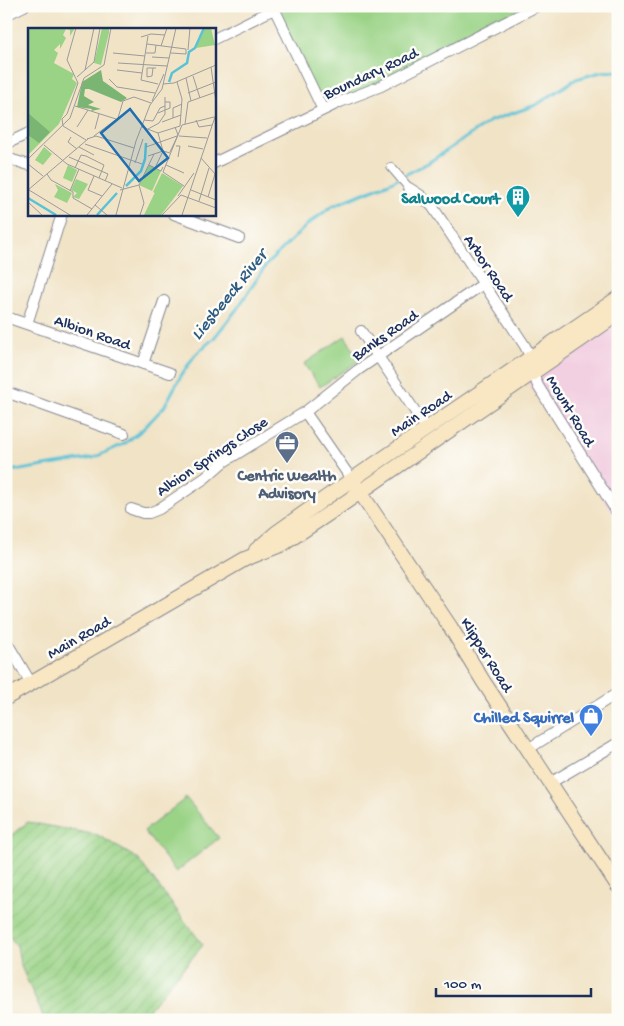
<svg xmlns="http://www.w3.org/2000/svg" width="624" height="1026" font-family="'Gochi Hand',sans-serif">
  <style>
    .built { fill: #f2cfe1 }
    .garden { fill: url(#garden-furrows); stroke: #5a8172 }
    .pitch { fill: #9ad386; stroke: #5a8172 }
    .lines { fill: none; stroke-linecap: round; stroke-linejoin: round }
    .stream { stroke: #5ac2d6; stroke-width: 3 }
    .pedestrian-casing { stroke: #868992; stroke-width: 10 }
    .minor-casing { stroke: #868992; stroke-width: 12 }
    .secondary-casing { stroke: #868992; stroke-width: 16 }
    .pedestrian { stroke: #fff; stroke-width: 8 }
    .minor { stroke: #fff; stroke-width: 10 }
    .secondary { stroke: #f9e7c3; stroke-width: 14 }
    .labels { text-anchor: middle; stroke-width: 5; stroke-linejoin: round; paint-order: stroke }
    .street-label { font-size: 16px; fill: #1b2f5e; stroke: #fdfcf7 }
    .culture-label { font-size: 16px; font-weight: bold; fill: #0d838f; stroke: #fdfcf7; text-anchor: end }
    .service-label { font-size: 16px; font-weight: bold; fill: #4e5e75; stroke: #fdfcf7 }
    .shop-label { font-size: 16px; font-weight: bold; fill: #366cbe; stroke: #fdfcf7; text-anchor: end }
    .water-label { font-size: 18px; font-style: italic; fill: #2e5b82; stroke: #fdfcf7 }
    .inset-river { fill: none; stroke: #5ac2d6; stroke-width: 2.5 }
    .inset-road { fill: none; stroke: #9b9b9c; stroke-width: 1 }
    .view { fill: #1f6fb2; fill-opacity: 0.15; stroke: #1f6fb2; stroke-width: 2.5 }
    .inset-edge { fill: none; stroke: #1b2f5e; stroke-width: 2.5 }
  </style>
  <defs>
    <pattern id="garden-furrows" width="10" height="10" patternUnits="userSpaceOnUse" patternTransform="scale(1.25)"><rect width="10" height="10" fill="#9ad386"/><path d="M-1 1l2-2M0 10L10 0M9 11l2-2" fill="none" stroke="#84b576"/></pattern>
  </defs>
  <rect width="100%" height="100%" fill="#fdfcf7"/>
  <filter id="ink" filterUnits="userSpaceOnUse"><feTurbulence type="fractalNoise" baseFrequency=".02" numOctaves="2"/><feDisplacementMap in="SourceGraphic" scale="10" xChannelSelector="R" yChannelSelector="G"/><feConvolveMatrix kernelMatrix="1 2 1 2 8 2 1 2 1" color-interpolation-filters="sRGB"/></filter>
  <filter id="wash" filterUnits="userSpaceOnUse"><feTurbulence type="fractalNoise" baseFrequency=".0096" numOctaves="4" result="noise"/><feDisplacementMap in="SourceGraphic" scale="20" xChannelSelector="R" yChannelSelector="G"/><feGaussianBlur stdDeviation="1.12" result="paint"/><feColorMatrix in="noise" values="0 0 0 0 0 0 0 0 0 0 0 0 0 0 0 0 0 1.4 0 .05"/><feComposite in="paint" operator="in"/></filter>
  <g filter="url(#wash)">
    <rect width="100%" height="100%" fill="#f1e3c6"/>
    <!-- built -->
    <path class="built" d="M618,320v201l-92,-141z"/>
    <!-- garden -->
    <path class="garden" d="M28,822l70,13 40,24 65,86 -63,75h-93l-4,-4 -23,-52 -3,-18 -11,-14v-93z"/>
    <!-- pitch -->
    <path class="pitch" d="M273,6h264l-214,104z
      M345,336l15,24 -40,27 -16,-23z
      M186,798l33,40 -43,34 -32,-41z"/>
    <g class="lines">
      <!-- stream -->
      <path class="stream" d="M6,470h14l73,-12 31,-14 19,-15 21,-22 18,-33 13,-19 19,-17 23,-29 30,-45 40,-39 25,-19 57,-23 39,-20 62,-42 46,-16 40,-26 25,-7 17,-1"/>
    </g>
  </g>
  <g filter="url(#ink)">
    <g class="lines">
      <defs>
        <path id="pedestrian" d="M391,167l18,21"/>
        <path id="minor" d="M273,6l50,104
          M6,15l18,-9
          M214,39l60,-30
          M6,144l23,-11
          M6,158l23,7
          M214,163l126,-61 41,-16 156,-80
          M409,188l11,7 12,11 93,140 6,12 4,20 3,8 80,128
          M174,214l65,24
          M6,317l164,56
          M27,324l35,-110
          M361,331l66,98
          M143,364l21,-63
          M6,392l118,42
          M305,412l47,68
          M131,509l12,4h6l10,-4 46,-31 17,-15 83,-51 53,-42 125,-86
          M6,641l25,42
          M528,749l85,-53
          M550,783l68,-40"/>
        <path id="secondary" d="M352,480l99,148 32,53 135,205
          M256,550l20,-17 55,-39 287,-196
          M6,698l239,-139 38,-15 57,-38 278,-192"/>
      </defs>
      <!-- pedestrian casing -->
      <use href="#pedestrian" class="pedestrian-casing"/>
      <!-- minor casing -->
      <use href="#minor" class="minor-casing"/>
      <!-- secondary casing -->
      <use href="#secondary" class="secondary-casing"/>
      <!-- pedestrian -->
      <use href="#pedestrian" class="pedestrian"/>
      <!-- minor -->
      <use href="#minor" class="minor"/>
      <!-- secondary -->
      <use href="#secondary" class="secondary"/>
    </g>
  </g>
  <!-- icons -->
  <defs>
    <symbol id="building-pin" viewBox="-11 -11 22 30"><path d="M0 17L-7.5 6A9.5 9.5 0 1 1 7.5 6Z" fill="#0f9aa8" stroke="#fdfcf7"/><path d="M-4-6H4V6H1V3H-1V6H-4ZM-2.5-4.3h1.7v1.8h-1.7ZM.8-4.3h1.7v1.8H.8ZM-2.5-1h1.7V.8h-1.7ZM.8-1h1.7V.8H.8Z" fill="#fff"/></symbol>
    <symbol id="office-pin" viewBox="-11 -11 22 30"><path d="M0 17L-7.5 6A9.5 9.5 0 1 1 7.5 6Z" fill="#5c6f8a" stroke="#fdfcf7"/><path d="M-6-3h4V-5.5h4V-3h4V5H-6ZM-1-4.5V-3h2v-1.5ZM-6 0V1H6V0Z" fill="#fff"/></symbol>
    <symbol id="shop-pin" viewBox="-11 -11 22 30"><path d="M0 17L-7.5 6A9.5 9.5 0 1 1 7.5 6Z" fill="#3f7fe0" stroke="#fdfcf7"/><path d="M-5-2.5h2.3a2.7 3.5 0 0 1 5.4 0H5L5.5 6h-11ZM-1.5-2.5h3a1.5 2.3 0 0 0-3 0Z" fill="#fff"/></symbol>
  </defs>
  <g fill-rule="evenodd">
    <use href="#building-pin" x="504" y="183" width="28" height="38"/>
    <use href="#office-pin" x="273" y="429" width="28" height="38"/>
    <use href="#shop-pin" x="577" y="702" width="28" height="38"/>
  </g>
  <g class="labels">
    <!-- street labels -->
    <g class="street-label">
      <text transform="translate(370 72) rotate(-25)" y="6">Boundary Road</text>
      <text transform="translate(490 267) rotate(56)" y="6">Arbor Road</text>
      <text transform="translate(93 331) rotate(19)" y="6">Albion Road</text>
      <text transform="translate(384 334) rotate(-35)" y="6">Banks Road</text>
      <text transform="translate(572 410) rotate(59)" y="6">Mount Road</text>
      <text transform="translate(420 412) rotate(-34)" y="6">Main Road</text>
      <text transform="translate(211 455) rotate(-34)" y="6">Albion Springs Close</text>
      <text transform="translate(78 636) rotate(-30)" y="6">Main Road</text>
      <text transform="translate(488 654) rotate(58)" y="6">Klipper Road</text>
    </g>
    <!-- culture labels -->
    <g class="culture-label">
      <text x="500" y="203">Salwood Court</text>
    </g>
    <!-- service labels -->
    <g class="service-label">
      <text x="287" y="480">Centric Wealth<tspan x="287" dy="18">Advisory</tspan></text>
    </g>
    <!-- shop labels -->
    <g class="shop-label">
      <text x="574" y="722">Chilled Squirrel</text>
    </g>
    <!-- water labels -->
    <g class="water-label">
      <text transform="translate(228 294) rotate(-51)" y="6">Liesbeeck River</text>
    </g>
  </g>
  <!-- overview -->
  <g transform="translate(28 28)">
    <rect width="188" height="188" fill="#f1e3c6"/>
    <path d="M0,0h47l-5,8v-6l-4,-1 -3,6 3,3 -6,11v-5l-6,6 4,3 -4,10 20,11 -2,5 5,4 -18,41 -31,31zM134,145l21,13 -12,16 -18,-10z" fill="#9ad386"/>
    <path d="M73,42l2,11 24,17 -6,4 -32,-13h-4l-1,7 10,6 -6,3 13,4 -10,2 1,-2 -15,-2 5,-25zM0,85l22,19 -11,11 -11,-8z" fill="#7bb573"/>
    <path d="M74,0h7v5l-8,32 -7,-2zM177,0h6l4,17 -19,3zM16,119l8,7 -9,11 -8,-5zM40,137l9,5 -5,12 -9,-4zM121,137l12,6 -9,20 -13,-6zM48,151l12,5 -9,15 -6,-2 4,-4 -6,-3zM27,156l17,9 -5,10 -13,-6 4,-7zM130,158l4,2 -4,6 13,8 -10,13h-17z" fill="#9ad386"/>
    <path class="inset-river" d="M141,54l3,-9 15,-10 2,-11 6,-4 9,-20M98,158l15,-15 4,-12 1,-16M0,170l28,17M69,187l20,-22"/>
    <path class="inset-road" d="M120,8l-7,44 17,4M113,9l10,-3 14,1M119,16l39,5v5l-15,-1M133,18l6,-18M160,22l2,-22M85,25l32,3M118,25h9l1,-8M124,29l17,1M90,35l49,3M183,39l5,35M125,40l-1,8 -5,1v-9h9M57,42l9,-42M89,42l25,3M165,48l7,22M49,49l17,-15 6,-34M158,50l5,23M81,51l8,8 38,6M135,56l11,-1 42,-18M160,65l28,-11M124,73l12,-27M47,78l41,13M130,85l12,-5v-6h-5M39,86l11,-31 -11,-23 9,-32M39,86l-5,5 1,7 23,14M145,90v-10l9,-4M116,92l9,1 7,-13 5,-2M168,92l3,7 13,-2M134,94l19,-7M157,96l3,-22 28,-10M49,99l11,-17M114,99l16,6 22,-7 2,-27 -5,-17M67,101l4,-15M120,101l11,-6 6,-9v-17M66,108l24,-18 5,-17 11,-4 17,6M151,108l28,2M43,109l-3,5 9,7M59,111l9,-3 38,12M57,116l57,20M16,117l23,19 55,24M148,118h4l-2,11M160,118l15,3M51,119l15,8M118,119l31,-11M142,124l8,-17 -3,-8M120,128l15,-5 7,2M41,129l39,17 -3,7M173,130l15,17M0,131l42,-41 14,-40 20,-13 7,-37M107,135l8,-24M0,136l15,12M121,137l12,6 2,-4M138,137l18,8M47,140l6,-13 5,1 18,9 -5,13M127,140l8,-17 -5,-18M19,146l4,6 22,12v6l19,11M66,148l-6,14 14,6M156,158l-21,-14 19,-47 32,-8M0,162l60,-51M1,162l41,25M92,162l19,-5M163,162l25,10M42,163l9,-22M150,168l16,-23M180,169l7,-23M171,173l10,-33M0,174l14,13M67,177l12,10M59,187l25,-31M88,187l20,-74 14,-36 12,-16 14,-61M112,187l4,-12 -5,-18 15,-31M134,187l19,-20 35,13M154,187l34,-101"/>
    <path class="view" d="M102,81l38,49 -29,23 -38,-48z"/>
    <rect width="188" height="188" class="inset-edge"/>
  </g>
  <!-- margin -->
  <rect width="624" height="1026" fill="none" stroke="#fdfcf7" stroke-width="25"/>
  <!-- scale -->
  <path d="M436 988v8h155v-8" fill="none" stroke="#1b2f5e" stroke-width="2.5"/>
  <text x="444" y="988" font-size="15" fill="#1b2f5e" stroke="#fdfcf7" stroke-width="4" paint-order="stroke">100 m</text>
</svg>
